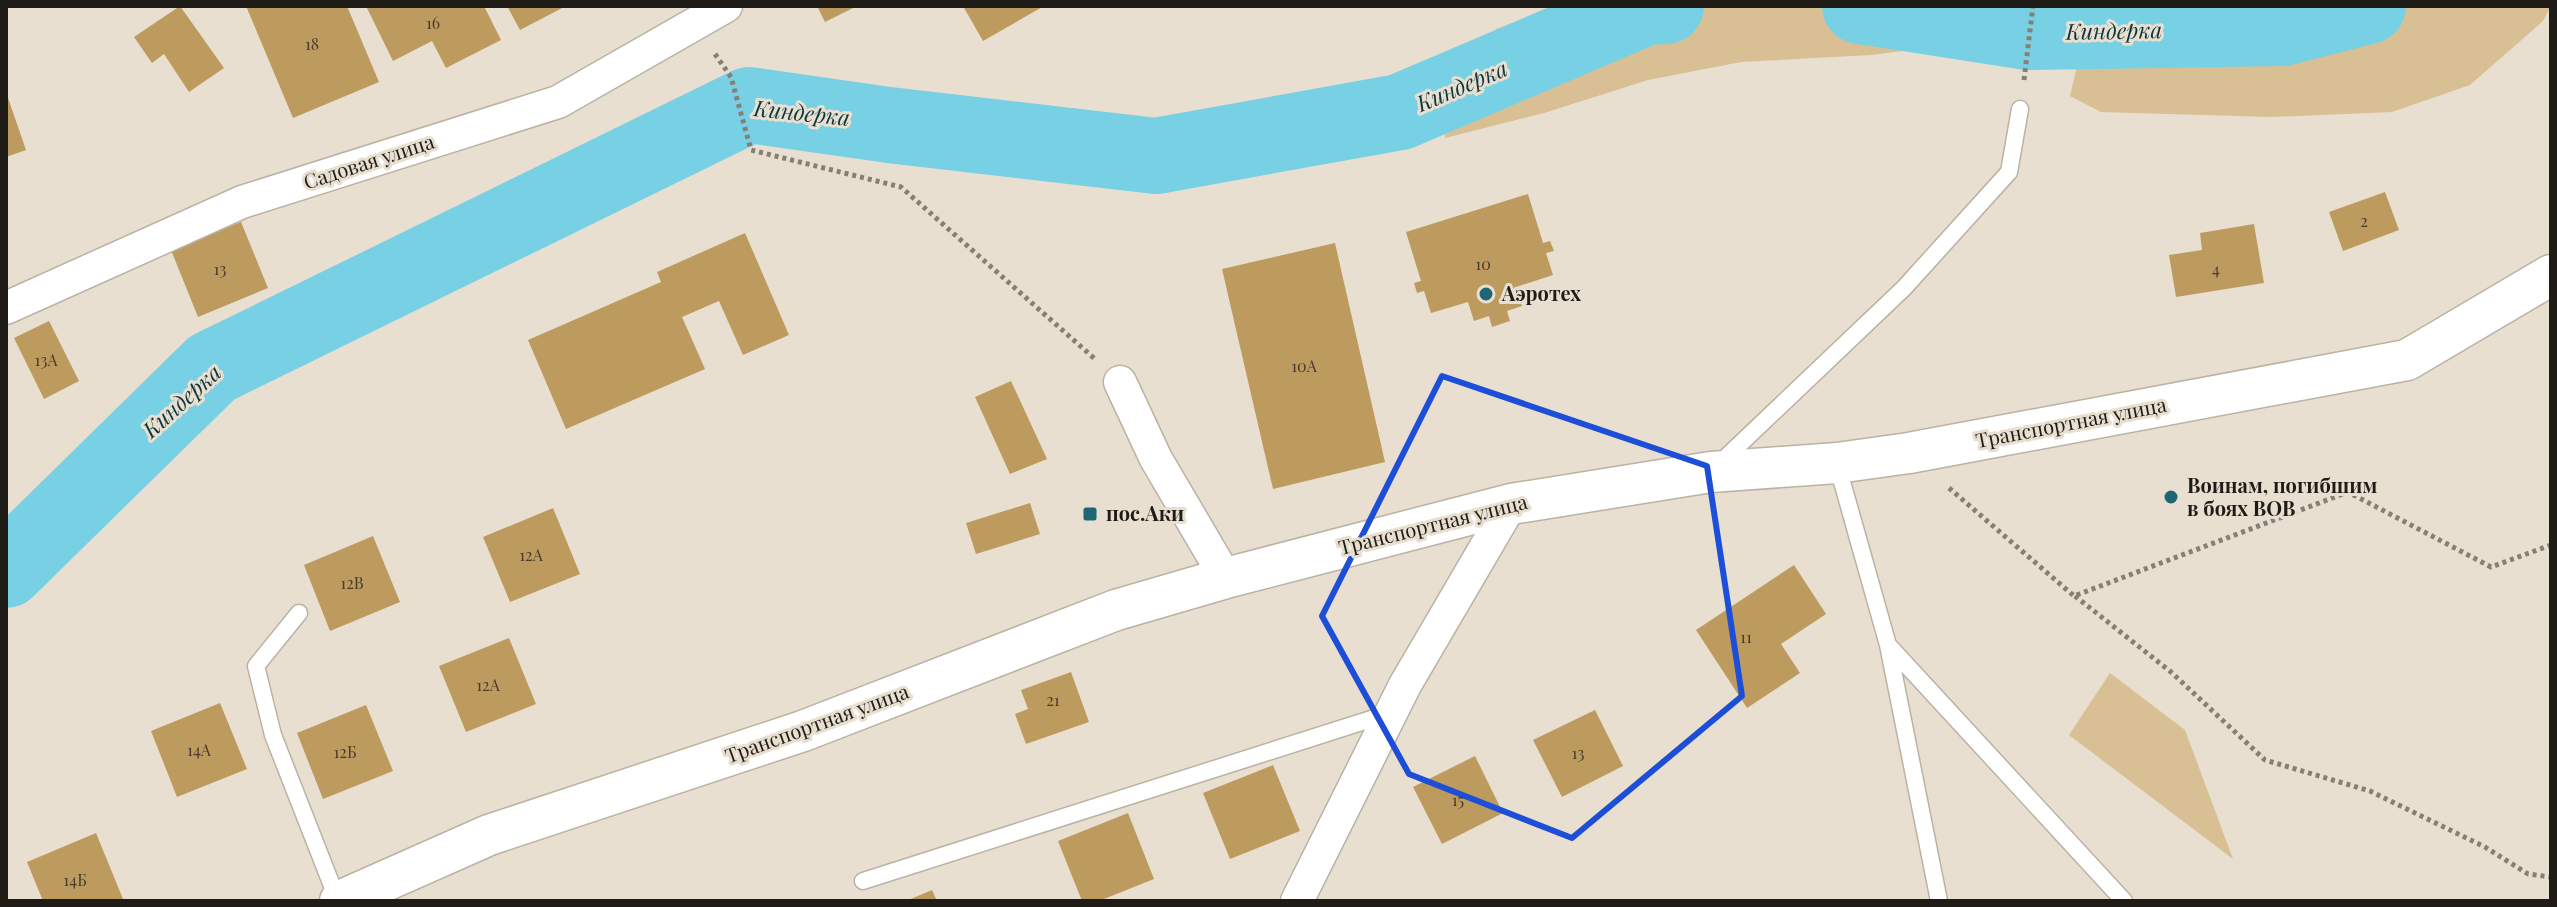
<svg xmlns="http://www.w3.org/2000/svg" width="2557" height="907" font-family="'Playfair Display',serif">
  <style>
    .green { fill: #d8bf94 }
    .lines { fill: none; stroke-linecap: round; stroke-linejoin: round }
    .river { stroke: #78d0e4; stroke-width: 76 }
    .building { fill: #bd9b5e }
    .service-casing { stroke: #bbb2a4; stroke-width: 19 }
    .minor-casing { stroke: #bbb2a4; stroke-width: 35 }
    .tertiary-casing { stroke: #bbb2a4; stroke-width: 43 }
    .path { stroke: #857f75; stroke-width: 5; stroke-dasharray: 4 4; stroke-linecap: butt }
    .service { stroke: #fff; stroke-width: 16 }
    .minor { stroke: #fff; stroke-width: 32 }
    .tertiary { stroke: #fff; stroke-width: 40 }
    .marked { fill: none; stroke: #1d4ed8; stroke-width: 6; stroke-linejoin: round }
    .poi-dot { fill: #1f6675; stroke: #e8dfd0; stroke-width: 3 }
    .labels { text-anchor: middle; stroke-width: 6; stroke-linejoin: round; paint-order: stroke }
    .number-label { font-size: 16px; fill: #463c29 }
    .street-label { font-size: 20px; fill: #1f1c17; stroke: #e8dfd0 }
    .poi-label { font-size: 20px; font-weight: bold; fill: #1f1c17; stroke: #e8dfd0; text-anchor: start }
    .water-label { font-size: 22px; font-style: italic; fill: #0a353d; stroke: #e8dfd0 }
  </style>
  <rect width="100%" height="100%" fill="#e8dfd0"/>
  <!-- green -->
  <path class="green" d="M1562,6h356l15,11 -23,33 -39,5 -130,7 -93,18 -104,33 -99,25 -4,-44 55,-65z
    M2091,6h460l-8,15 -73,64 -78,27 -120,5 -171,-5 -31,-16z
    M2110,673l75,57 48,129 -164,-124z"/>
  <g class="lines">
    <!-- river -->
    <path class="river" d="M1860,6l167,26 256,-4 85,-22
      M6,570l206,-202 537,-263 140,20 267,31 244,-44 246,-105 20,-1"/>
  </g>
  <!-- building -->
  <path class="building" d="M180,6l44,62 -35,24 -25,-38 -12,9 -18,-26z
    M246,6h101l32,76 -86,36z
    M366,6h118l17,34 -55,28 -14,-27 -39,20z
    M507,6h59l-46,24z
    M817,6h40l-32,16z
    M963,6h81l-61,35z
    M6,92l20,58 -20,7z
    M2385,192l14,38 -56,21 -14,-39z
    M1528,194l15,49 7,-2 4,10 -8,2 7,22 -37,12 6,19 -15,5 3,10 -18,6 -3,-11 -15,5 -6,-19 -37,11 -7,-22 -7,2 -3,-10 7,-2 -15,-49z
    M241,222l27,66 -70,29 -27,-67z
    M2254,224l10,59 -88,14 -7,-42 33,-5 -2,-17z
    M745,233l44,102 -46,20 -24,-54 -37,16 23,52 -139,60 -38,-89 133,-58 -4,-10z
    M1335,243l50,219 -112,27 -51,-220z
    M49,321l30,60 -35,18 -30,-61z
    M1011,381l36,78 -37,15 -35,-77z
    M1030,503l10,31 -64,20 -10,-31z
    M553,508l27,66 -70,28 -27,-65z
    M373,536l27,66 -70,29 -26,-66z
    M1794,565l32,49 -45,30 19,29 -53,35 -51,-78z
    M509,638l27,66 -70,28 -27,-66z
    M1071,672l18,50 -63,22 -11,-30 13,-5 -7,-19z
    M220,703l27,66 -70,28 -26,-66z
    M366,705l27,66 -70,28 -26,-66z
    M1595,710l28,56 -61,31 -29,-57z
    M1475,756l28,57 -61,31 -29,-57z
    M1273,765l27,66 -70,28 -27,-66z
    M1128,813l26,66 -55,22h-17l-24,-60z
    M96,833l27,66 -5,2h-75l-16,-39z
    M932,890l5,11h-31z"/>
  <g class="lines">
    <defs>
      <path id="service" d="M1720,463l184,-175 105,-116 11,-63
        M1837,464l51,181 51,256
        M299,613l-43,53 17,69 65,166
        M1889,646l235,255
        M863,881l527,-168"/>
      <path id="minor" d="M6,308l236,-106 316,-100 168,-96
        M1120,382l36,77 70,119
        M1297,901l108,-216 106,-181"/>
      <path id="tertiary" d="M340,901l149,-66 314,-104 313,-121 110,-32 285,-74 200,-32 126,-9 72,-10 498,-93 144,-85"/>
    </defs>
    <!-- service casing -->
    <use href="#service" class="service-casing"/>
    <!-- minor casing -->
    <use href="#minor" class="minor-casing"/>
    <!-- tertiary casing -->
    <use href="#tertiary" class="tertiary-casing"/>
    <!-- path -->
    <path class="path" d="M715,54l16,23 20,73 150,37 194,172
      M2024,80l9,-74
      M1949,488l125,108 274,-104 143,75 60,-22
      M2075,596l96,76 94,88 105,31 115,56 43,27 23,3"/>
    <!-- service -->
    <use href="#service" class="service"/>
    <!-- minor -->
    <use href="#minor" class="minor"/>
    <!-- tertiary -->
    <use href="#tertiary" class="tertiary"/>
  </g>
  <!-- marked area -->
  <path class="marked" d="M1442,376l265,90 35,230 -170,142 -163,-64 -87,-158z"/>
  <!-- markers -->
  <g class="poi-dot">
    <circle cx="1486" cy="294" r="8"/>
    <circle cx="2171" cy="497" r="8"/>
    <rect x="1082" y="506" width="16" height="16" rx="4"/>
  </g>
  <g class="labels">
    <!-- number labels -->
    <g class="number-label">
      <text x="433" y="29">16</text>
      <text x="312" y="50">18</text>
      <text x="2364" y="227">2</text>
      <text x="1483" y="270">10</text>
      <text x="220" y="275">13</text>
      <text x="2216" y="275">4</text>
      <text x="46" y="366">13А</text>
      <text x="1304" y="372">10А</text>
      <text x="531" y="561">12А</text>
      <text x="352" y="589">12В</text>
      <text x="1746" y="643">11</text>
      <text x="488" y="691">12А</text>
      <text x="1053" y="706">21</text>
      <text x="199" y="756">14А</text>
      <text x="345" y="758">12Б</text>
      <text x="1578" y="759">13</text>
      <text x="1458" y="806">15</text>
      <text x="75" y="886">14Б</text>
    </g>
    <!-- street labels -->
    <g class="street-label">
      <text transform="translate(369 162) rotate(-18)" y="7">Садовая улица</text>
      <text transform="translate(2071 423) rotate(-11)" y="7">Транспортная улица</text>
      <text transform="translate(1433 525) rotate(-14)" y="7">Транспортная улица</text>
      <text transform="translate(817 724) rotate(-20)" y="7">Транспортная улица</text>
    </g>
    <!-- poi labels -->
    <g class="poi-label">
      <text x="1502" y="301">Аэротех</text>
      <text x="2187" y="493">Воинам, погибшим<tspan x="2187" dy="23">в боях ВОВ</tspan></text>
      <text x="1106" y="521">пос.Аки</text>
    </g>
    <!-- water labels -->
    <g class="water-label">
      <text transform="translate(2114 31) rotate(-1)" y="8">Киндерка</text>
      <text transform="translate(1462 86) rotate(-23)" y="8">Киндерка</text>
      <text transform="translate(802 113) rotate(6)" y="8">Киндерка</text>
      <text transform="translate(182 401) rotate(-42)" y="8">Киндерка</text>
    </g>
  </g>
  <!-- border -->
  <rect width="2557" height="907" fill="none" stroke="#1f1c17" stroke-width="16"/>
</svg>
